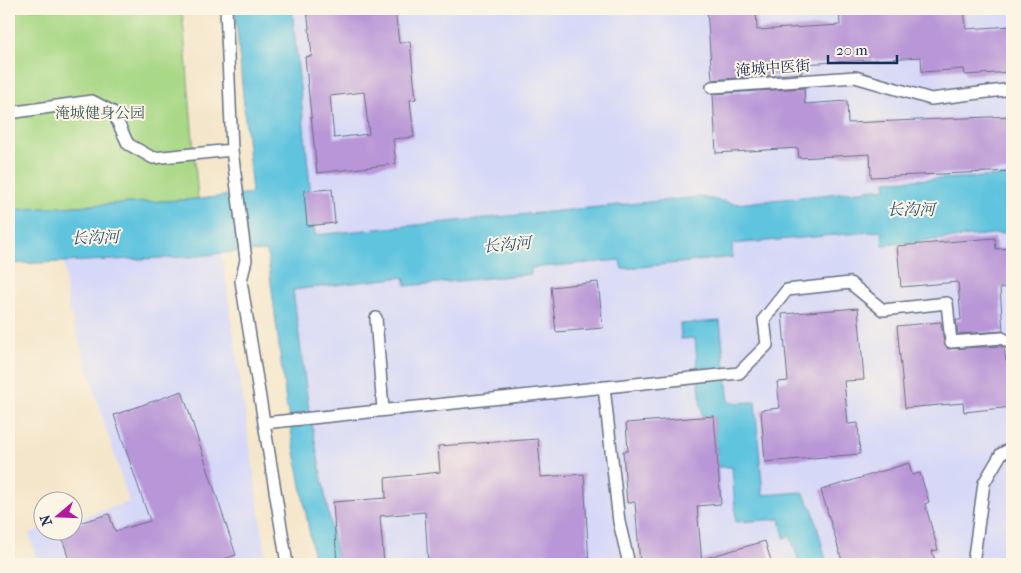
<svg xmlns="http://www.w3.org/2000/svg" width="1021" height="573" font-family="'IM FELL French Canon','Noto Serif SC',serif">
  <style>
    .built { fill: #d6d8f8 }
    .green { fill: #a9d886; stroke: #628472 }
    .water { fill: #61c4df; stroke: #3e7a9e }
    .building { fill: #b996d7; fill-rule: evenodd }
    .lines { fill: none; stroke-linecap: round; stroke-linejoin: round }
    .service-casing { stroke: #676f84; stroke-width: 14 }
    .service { stroke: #fff; stroke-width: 11 }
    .labels { text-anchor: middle; stroke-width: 4; stroke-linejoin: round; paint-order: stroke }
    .street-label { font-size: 15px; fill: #1b2f5e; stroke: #fcf5e5 }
    .park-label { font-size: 15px; fill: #3e5968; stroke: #fcf5e5 }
    .water-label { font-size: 16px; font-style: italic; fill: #2c547e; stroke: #fcf5e5 }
  </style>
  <rect width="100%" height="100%" fill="#fcf5e5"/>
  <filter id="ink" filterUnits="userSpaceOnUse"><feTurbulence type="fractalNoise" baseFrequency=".02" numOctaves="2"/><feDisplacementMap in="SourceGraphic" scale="10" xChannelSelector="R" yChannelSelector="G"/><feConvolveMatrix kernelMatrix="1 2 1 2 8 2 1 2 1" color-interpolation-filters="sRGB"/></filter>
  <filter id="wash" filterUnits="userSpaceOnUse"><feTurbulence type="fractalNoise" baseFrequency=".0096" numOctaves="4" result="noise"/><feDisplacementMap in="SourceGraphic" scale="20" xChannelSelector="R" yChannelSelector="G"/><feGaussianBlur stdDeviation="1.12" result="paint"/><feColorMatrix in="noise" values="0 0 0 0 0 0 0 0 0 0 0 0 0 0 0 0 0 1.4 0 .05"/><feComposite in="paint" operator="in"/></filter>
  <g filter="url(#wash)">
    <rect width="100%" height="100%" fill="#f4e6ca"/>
    <!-- built -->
    <path class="built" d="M292,9h720v555h-674l-30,-161 -15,-113z
      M222,253l45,311h-229l-9,-31 13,-4v1h30l1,-10 56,-18 -61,-197 -4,-43 126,-5z"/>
    <!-- green -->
    <path class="green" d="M9,9h173l16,190 -189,11z"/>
    <!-- water -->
    <path class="water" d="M235,9h57l23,226 385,-38 36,7 150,-16v-7l126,-5v56l-129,13 -1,-14 -150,13 1,13 -111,12 -2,-9 -89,8v6l-125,12 -2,-9 -111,13 15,113 30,161h-23l-29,-162 -19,-151 -45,2 -32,4 -181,7v-54l189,-11 54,-6z
      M720,321l9,82 26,-1 8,93 40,-3 10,19 14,53h-27l-10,-28 -6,2 -4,-19 -44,3 -4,-55h-14l-4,-51 -12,1 -7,-79 -14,1 -1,-15z"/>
    <g id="blocks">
      <!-- building -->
      <path class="building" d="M307,9h88l4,34 11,-1 6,57 -6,1 4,37 -21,2 3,25 -79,9 -12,-116 7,-1zM364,92l5,42 -35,4 -4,-42z
        M707,9h49l1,21 83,-5 -1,-16h125l2,20 46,-3v46l-47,3 -1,-6 -42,3 -1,-15 -119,7v9l-90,7z
        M804,88l1,16 42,-3 1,22 164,-7v55l-141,6 -1,-23 -71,4 -1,-10 -82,5 -3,-59z
        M332,189l3,34 -28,3 -3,-35z
        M995,238l1,11 16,-1v39l-12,1 3,43 -45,3 -2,-14h5l-3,-38 -57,5 -4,-41z
        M598,282l5,46 -47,4 -5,-45z
        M858,308l6,72 -20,1 4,43 10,-1 2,31 -95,8 -4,-52 19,-2 -3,-26 11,-1 -6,-67z
        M941,322l3,21 4,6 52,-3 4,2 2,13 6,-1v47l-48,5 -1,-9 -58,5 -8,-82z
        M182,391l54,164 -25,9h-141l-10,-34h12v-5l37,-11 6,17 35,-10 -36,-106z
        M714,416l7,88 -24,2 5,58h-62l-5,-62 -8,1 -4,-52h5l-2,-28z
        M538,439l3,38 43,-3 5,90h-161l-3,-52 -45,4 4,48h-47l-4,-62 53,-4 -1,-20 55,-6 -2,-26z
        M909,463l3,12 8,-2 9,29 -4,2 13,46 -6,1 4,13h-93l-22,-74z
        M765,541l7,23h-69l-1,-5z"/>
    </g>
  </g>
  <g filter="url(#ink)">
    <use href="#blocks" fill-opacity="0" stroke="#676f84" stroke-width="1"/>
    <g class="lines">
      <defs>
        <path id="service" d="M226,9l6,141 14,110 -5,21 46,283
          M712,87l143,-10 76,22 81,-10
          M9,113l83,-12 21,11 15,32 25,14 79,-8
          M376,318l7,92
          M604,387l15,135 10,42
          M264,423l475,-50 28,-28 -3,-26 23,-29 63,-7 33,27 64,-7 4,39 51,-4 10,6
          M973,564l11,-81 17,-29 11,-6"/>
      </defs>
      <!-- service casing -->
      <use href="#service" class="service-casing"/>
      <!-- service -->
      <use href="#service" class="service"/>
    </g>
  </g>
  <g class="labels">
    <!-- street labels -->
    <g class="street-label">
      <text transform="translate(773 68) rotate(-4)" y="5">淹城中医街</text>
    </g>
    <!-- park labels -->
    <g class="park-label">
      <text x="100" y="118">淹城健身公园</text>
    </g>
    <!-- water labels -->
    <g class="water-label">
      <text x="911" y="215">长沟河</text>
      <text transform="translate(95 237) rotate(-2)" y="6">长沟河</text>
      <text transform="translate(507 244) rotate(-5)" y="6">长沟河</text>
    </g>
  </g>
  <!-- margin -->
  <rect width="1021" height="573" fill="none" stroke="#fcf5e5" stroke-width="30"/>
  <!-- north arrow -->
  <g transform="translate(58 516) rotate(251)"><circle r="24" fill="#fcf5e5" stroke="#a2a6af"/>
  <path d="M0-4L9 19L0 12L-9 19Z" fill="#b5179e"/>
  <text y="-8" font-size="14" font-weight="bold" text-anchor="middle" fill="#1b2f5e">N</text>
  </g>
  <!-- scale -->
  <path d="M828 55v8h69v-8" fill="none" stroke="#1b2f5e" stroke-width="2.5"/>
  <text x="836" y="55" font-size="15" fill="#1b2f5e" stroke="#fcf5e5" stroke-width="4" paint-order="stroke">20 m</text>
</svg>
